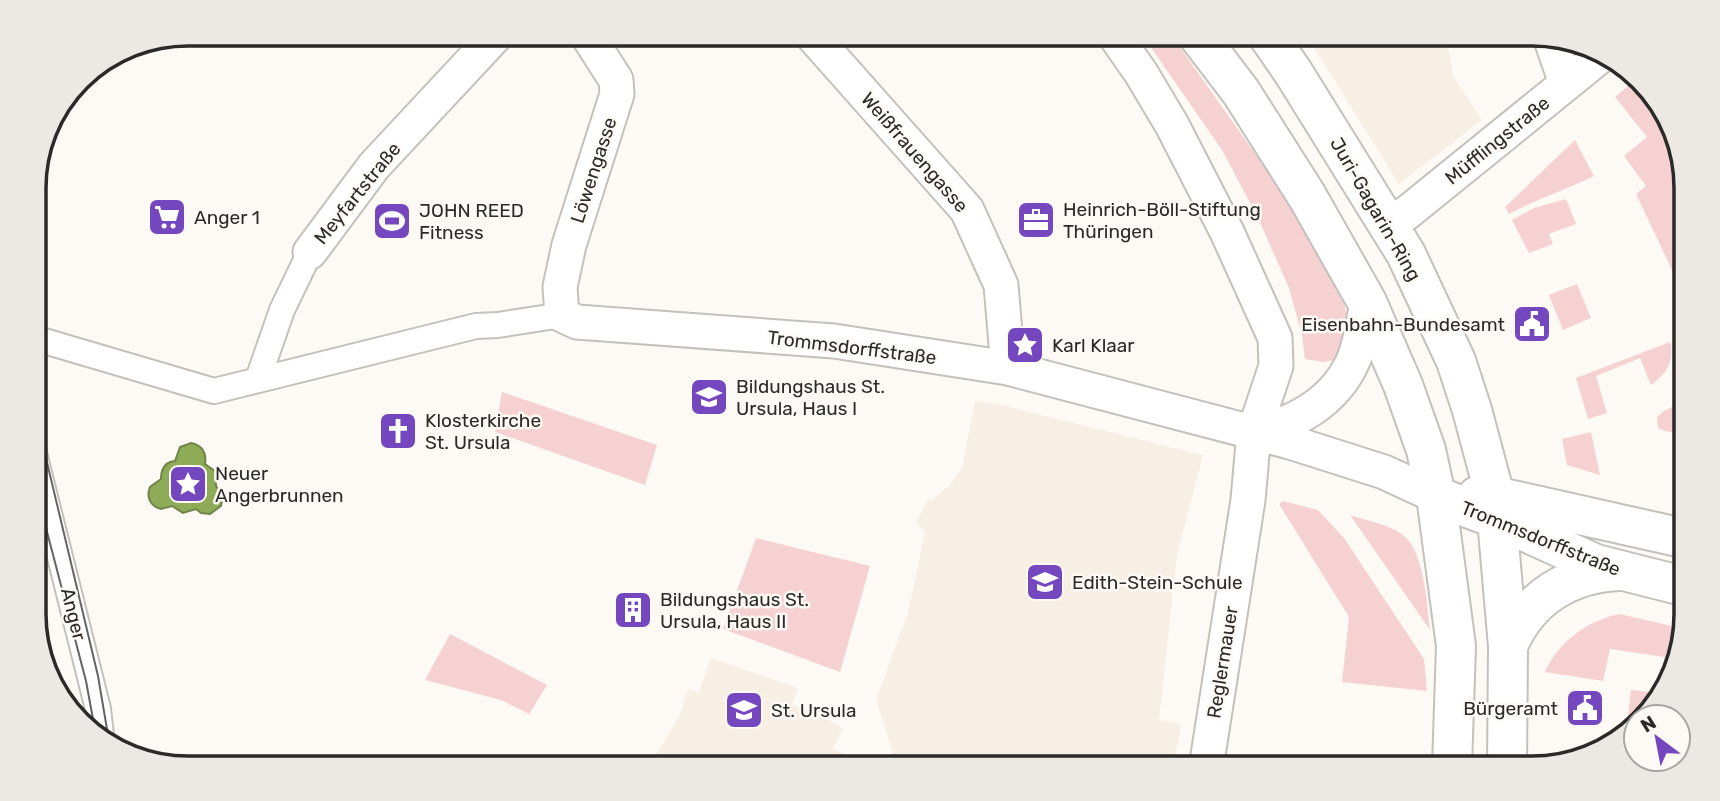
<svg xmlns="http://www.w3.org/2000/svg" width="1720" height="801" font-family="Rubik,sans-serif">
  <style>
    .built { fill: #f7eee4 }
    .green { fill: #f6d1d1 }
    .water { fill: #8eab57; stroke: #718449; stroke-width: 2 }
    .lines { fill: none; stroke-linecap: round; stroke-linejoin: round }
    .pedestrian-casing { stroke: #c4c1bc; stroke-width: 28 }
    .minor-casing { stroke: #c4c1bc; stroke-width: 37 }
    .tertiary-casing { stroke: #c4c1bc; stroke-width: 42 }
    .pedestrian { stroke: #fff; stroke-width: 24 }
    .minor { stroke: #fff; stroke-width: 33 }
    .tertiary { stroke: #fff; stroke-width: 38 }
    .tram { stroke: #666462; stroke-width: 2 }
    .labels { text-anchor: middle; stroke-width: 5; stroke-linejoin: round; paint-order: stroke }
    .street-label { font-size: 19px; fill: #2c2a29; stroke: #fdfaf5 }
    .poi-label { font-size: 19px; fill: #2c2a29; stroke: #fdfaf5; text-anchor: start }
    .rim { fill: none; stroke: #2c2a29; stroke-width: 3.5 }
  </style>
  <rect width="100%" height="100%" fill="#fdfaf5"/>
  <!-- built -->
  <path class="built" d="M1305,33h133l11,18 4,25 29,44 -83,64z
    M975,401l31,5 197,49 -26,100 -18,165 22,4 -8,44h-244l-36,-15 -17,-53 32,-87 17,-81 -9,-10 12,-23 4,1 17,-14 13,-18z
    M711,658l87,30 -6,17 26,9 25,14 -10,20 34,20h-219l32,-53 8,-26 11,3z"/>
  <!-- green -->
  <path class="green" d="M1141,33h29l119,169 52,88 6,27v25l-11,18 -13,2 -18,-3 -3,-24 -13,-47 -31,-70 -36,-68z
    M1636,79l19,14 30,74 1,122 -4,2 -46,-97 10,-8 -22,-30 23,-19 -32,-40z
    M1575,140l19,36c-28,14 -58,23 -85,38l-4,-7z
    M1566,199l10,25 -27,10 4,10 -24,9 -17,-33 22,-12z
    M1577,284l14,34 -28,12 -14,-35z
    M1670,342c5,20 -4,32 -19,43l-11,-27 -44,18 11,37 -19,6 -12,-41z
    M502,392l155,53 -12,40 -150,-53z
    M1686,400v35l-21,-4 -7,-3 -1,-11 7,-6z
    M1591,432l9,43 -33,-10 -5,-26z
    M1283,501l35,9 26,28 80,121 3,32 -85,-9 7,-65 -70,-113z
    M1350,515c17,6 39,9 53,20 21,15 24,70 27,95z
    M756,538l114,28 -30,106 -117,-43z
    M1620,614l64,15 -6,30 -68,-10 -7,32 -58,-9c13,-30 43,-52 75,-58z
    M450,634l97,51 -18,29 -28,-14 -76,-20z
    M1631,690l27,3 -19,24h-3l-5,9 -4,-1z
    M893,753l36,15h-45z"/>
  <!-- water -->
  <path class="water" d="M191,443c11,2 16,10 14,21l10,7 1,15 7,10 -2,10 -11,8 -9,-1 -5,-4 -13,4 -11,-7 -11,3c-11,-3 -15,-12 -11,-22l11,-8c0,-10 4,-17 14,-18l5,-14z"/>
  <g class="lines">
    <defs>
      <path id="pedestrian" d="M34,338l180,53 262,-65 22,-1 64,-10
        M258,379l24,-69 28,-58
        M34,453l64,256 3,26"/>
      <path id="minor" d="M586,33l30,47 1,14 -48,151 -9,42 2,28 15,7 257,19 174,27 282,74 94,30 52,24
        M810,33l157,177 34,75 7,83
        M1113,33l28,40 31,52 55,107 48,106 1,28 -22,66 -6,68 -42,268
        M1550,37l16,46
        M1389,224l19,-12 195,-158
        M310,252l64,-86 124,-133
        M1254,432c42,-8 81,-31 99,-71 8,-18 10,-39 14,-59"/>
      <path id="tertiary" d="M1196,33l45,59 66,104 60,106 36,83 23,65 10,46 20,150 -4,121
        M1266,33l27,39 113,182 50,107 16,49 23,86 13,150 -1,121
        M1436,496l61,23 99,45 91,23
        M1477,496h18l192,43
        M1508,646c20,-48 61,-73 112,-75"/>
    </defs>
    <!-- pedestrian casing -->
    <use href="#pedestrian" class="pedestrian-casing"/>
    <!-- minor casing -->
    <use href="#minor" class="minor-casing"/>
    <!-- tertiary casing -->
    <use href="#tertiary" class="tertiary-casing"/>
    <!-- pedestrian -->
    <use href="#pedestrian" class="pedestrian"/>
    <!-- minor -->
    <use href="#minor" class="minor"/>
    <!-- tertiary -->
    <use href="#tertiary" class="tertiary"/>
    <!-- tram -->
    <path class="tram" d="M34,408l64,268 11,65
      M34,482l52,199 9,49"/>
  </g>
  <!-- icons -->
  <defs>
    <symbol id="supermarket-square" viewBox="-11 -11 22 22"><rect x="-9" y="-9" width="18" height="18" rx="4" fill="#7547bf" stroke="#fdfaf5"/><path d="M-6-5.5h2.5l.6 2H6L4.5 2H-2.5L-4.4-4H-6ZM-1.5 3.2a1.3 1.3 0 1 0 .1 0ZM3 3.2a1.3 1.3 0 1 0 .1 0Z" fill="#fff"/></symbol>
    <symbol id="office-square" viewBox="-11 -11 22 22"><rect x="-9" y="-9" width="18" height="18" rx="4" fill="#7547bf" stroke="#fdfaf5"/><path d="M-6-3h4V-5.5h4V-3h4V5H-6ZM-1-4.5V-3h2v-1.5ZM-6 0V1H6V0Z" fill="#fff"/></symbol>
    <symbol id="stadium-square" viewBox="-11 -11 22 22"><rect x="-9" y="-9" width="18" height="18" rx="4" fill="#7547bf" stroke="#fdfaf5"/><path d="M0-5a6.5 5 0 1 0 0 10a6.5 5 0 1 0 0-10ZM-3.5-1.8h7v3.6h-7Z" fill="#fff"/></symbol>
    <symbol id="civic-square" viewBox="-11 -11 22 22"><rect x="-9" y="-9" width="18" height="18" rx="4" fill="#7547bf" stroke="#fdfaf5"/><path d="M-.6-6.5H3V-4.5H.6V-3L4-1V1h2V6H-6V1h2V-1L-.6-3ZM-1.2 2.5V6h2.4V2.5Z" fill="#fff"/></symbol>
    <symbol id="sight-square" viewBox="-11 -11 22 22"><rect x="-9" y="-9" width="18" height="18" rx="4" fill="#7547bf" stroke="#fdfaf5"/><path d="M0-6L1.8-2.2L6-1.7L2.9 1.2L3.7 5.4L0 3.3L-3.7 5.4L-2.9 1.2L-6-1.7L-1.8-2.2Z" fill="#fff"/></symbol>
    <symbol id="university-square" viewBox="-11 -11 22 22"><rect x="-9" y="-9" width="18" height="18" rx="4" fill="#7547bf" stroke="#fdfaf5"/><path d="M0-5L7-2L0 1L-7-2ZM-4 1L0 2.5L4 1V4Q0 6-4 4Z" fill="#fff"/></symbol>
    <symbol id="church-square" viewBox="-11 -11 22 22"><rect x="-9" y="-9" width="18" height="18" rx="4" fill="#7547bf" stroke="#fdfaf5"/><path d="M-1.2-6h2.4v3.5h3.3v2.4h-3.3V6h-2.4V-.1h-3.3v-2.4h3.3Z" fill="#fff"/></symbol>
    <symbol id="school-square" viewBox="-11 -11 22 22"><rect x="-9" y="-9" width="18" height="18" rx="4" fill="#7547bf" stroke="#fdfaf5"/><path d="M0-5L7-2L0 1L-7-2ZM-4 1L0 2.5L4 1V4Q0 6-4 4Z" fill="#fff"/></symbol>
    <symbol id="building-square" viewBox="-11 -11 22 22"><rect x="-9" y="-9" width="18" height="18" rx="4" fill="#7547bf" stroke="#fdfaf5"/><path d="M-4-6H4V6H1V3H-1V6H-4ZM-2.5-4.3h1.7v1.8h-1.7ZM.8-4.3h1.7v1.8H.8ZM-2.5-1h1.7V.8h-1.7ZM.8-1h1.7V.8H.8Z" fill="#fff"/></symbol>
  </defs>
  <g fill-rule="evenodd">
    <use href="#supermarket-square" x="145" y="195" width="44" height="44"/>
    <use href="#office-square" x="1014" y="198" width="44" height="44"/>
    <use href="#stadium-square" x="370" y="199" width="44" height="44"/>
    <use href="#civic-square" x="1510" y="302" width="44" height="44"/>
    <use href="#sight-square" x="1003" y="323" width="44" height="44"/>
    <use href="#university-square" x="687" y="375" width="44" height="44"/>
    <use href="#church-square" x="376" y="409" width="44" height="44"/>
    <use href="#sight-square" x="166" y="462" width="44" height="44"/>
    <use href="#school-square" x="1023" y="560" width="44" height="44"/>
    <use href="#building-square" x="611" y="588" width="44" height="44"/>
    <use href="#civic-square" x="1563" y="686" width="44" height="44"/>
    <use href="#school-square" x="722" y="688" width="44" height="44"/>
  </g>
  <g class="labels">
    <!-- street labels -->
    <g class="street-label">
      <text transform="translate(1497 140) rotate(-39)" y="7">Müfflingstraße</text>
      <text transform="translate(915 152) rotate(49)" y="7">Weißfrauengasse</text>
      <text transform="translate(593 170) rotate(-72)" y="7">Löwengasse</text>
      <text transform="translate(357 193) rotate(-51)" y="7">Meyfartstraße</text>
      <text transform="translate(1376 209) rotate(60)" y="7">Juri-Gagarin-Ring</text>
      <text transform="translate(852 347) rotate(7)" y="7">Trommsdorffstraße</text>
      <text transform="translate(1541 538) rotate(22)" y="7">Trommsdorffstraße</text>
      <text transform="translate(74 614) rotate(76)" y="7">Anger</text>
      <text transform="translate(1222 662) rotate(-81)" y="7">Reglermauer</text>
    </g>
    <!-- poi labels -->
    <g class="poi-label">
      <text x="1063" y="216">Heinrich-Böll-Stiftung<tspan x="1063" dy="22">Thüringen</tspan></text>
      <text x="419" y="217">JOHN REED<tspan x="419" dy="22">Fitness</tspan></text>
      <text x="194" y="224">Anger 1</text>
      <text x="1505" y="331" text-anchor="end">Eisenbahn-Bundesamt</text>
      <text x="1052" y="352">Karl Klaar</text>
      <text x="736" y="393">Bildungshaus St.<tspan x="736" dy="22">Ursula, Haus I</tspan></text>
      <text x="425" y="427">Klosterkirche<tspan x="425" dy="22">St. Ursula</tspan></text>
      <text x="215" y="480">Neuer<tspan x="215" dy="22">Angerbrunnen</tspan></text>
      <text x="1072" y="589">Edith-Stein-Schule</text>
      <text x="660" y="606">Bildungshaus St.<tspan x="660" dy="22">Ursula, Haus II</tspan></text>
      <text x="1558" y="715" text-anchor="end">Bürgeramt</text>
      <text x="771" y="717">St. Ursula</text>
    </g>
  </g>
  <!-- crop -->
  <path d="M0 0H1720V801H0ZM188 46H1532A142 142 0 0 1 1674 188V614A142 142 0 0 1 1532 756H188A142 142 0 0 1 46 614V188A142 142 0 0 1 188 46Z" fill="#ece9e5" fill-rule="evenodd"/>
  <path class="rim" d="M188 46H1532A142 142 0 0 1 1674 188V614A142 142 0 0 1 1532 756H188A142 142 0 0 1 46 614V188A142 142 0 0 1 188 46Z"/>
  <!-- north arrow -->
  <g transform="translate(1657 738) rotate(328)"><circle r="33" fill="#fdfaf5" stroke="#a9a7a3" stroke-width="2"/>
  <path d="M0-5L12 26L0 18L-12 26Z" fill="#7547bf"/>
  <text y="-10" font-size="19" font-weight="bold" text-anchor="middle" fill="#2c2a29">N</text>
  </g>
</svg>
